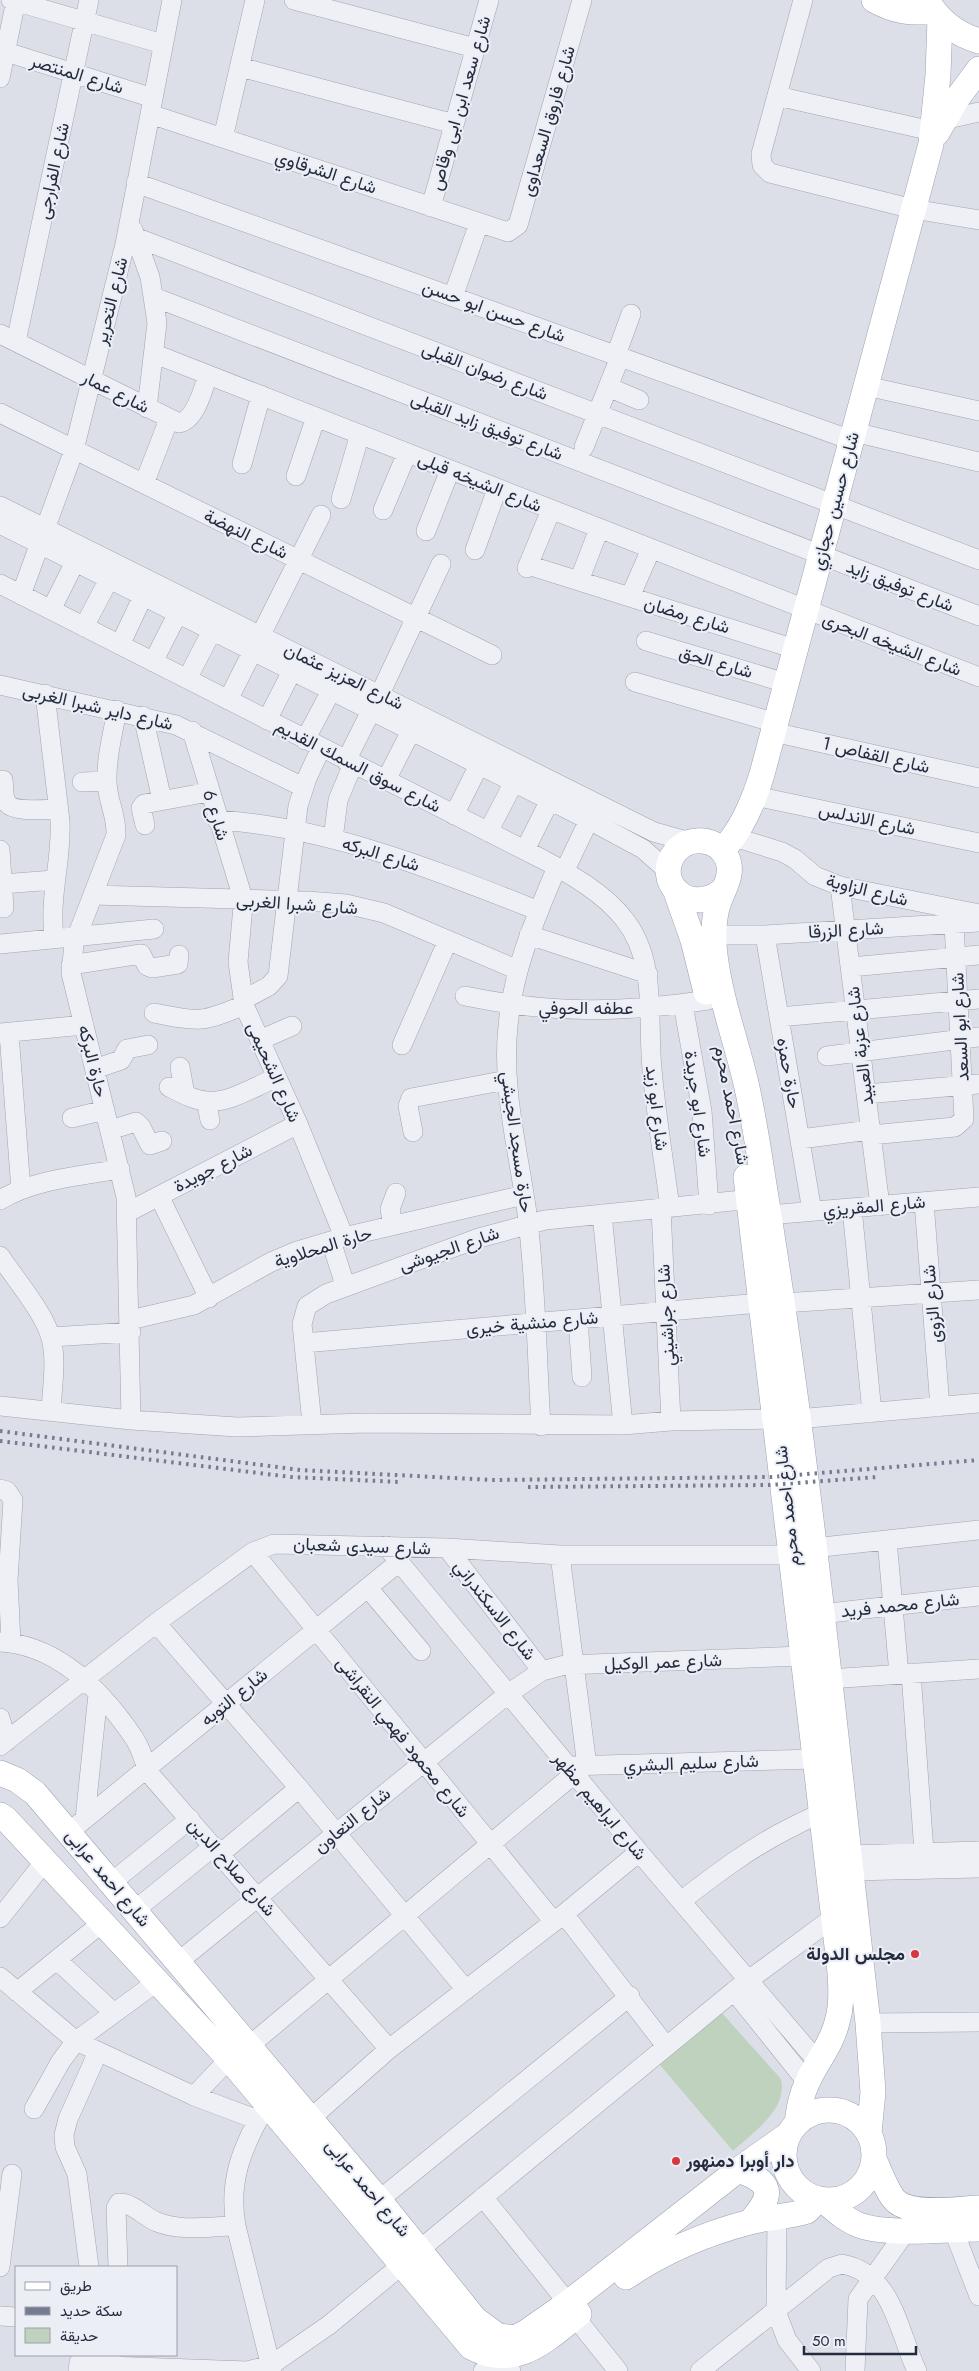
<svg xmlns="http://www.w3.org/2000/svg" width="979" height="2371" font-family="Jost,Vazirmatn,sans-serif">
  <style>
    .green { fill: #bfd2bd }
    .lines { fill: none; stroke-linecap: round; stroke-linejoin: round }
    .minor-casing { stroke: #a1a5b1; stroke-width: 20 }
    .major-casing { stroke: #9ba2b3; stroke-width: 26 }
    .minor { stroke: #eff0f5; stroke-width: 19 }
    .major { stroke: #fff; stroke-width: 25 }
    .rail { stroke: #757c91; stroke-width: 4; stroke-dasharray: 2.5 5; stroke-linecap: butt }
    .poi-dot { fill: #d5383d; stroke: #ebeef5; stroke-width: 2 }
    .labels { text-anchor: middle; stroke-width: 4; stroke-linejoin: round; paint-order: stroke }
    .street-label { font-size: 18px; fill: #252b3e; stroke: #ebeef5 }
    .poi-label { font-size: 18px; font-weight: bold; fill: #252b3e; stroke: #ebeef5; text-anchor: end }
  </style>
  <rect width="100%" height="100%" fill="#dcdfe7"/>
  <!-- green -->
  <path class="green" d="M721,2012l60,67c7,31 -28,53 -48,72l-73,-86z"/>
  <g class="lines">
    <defs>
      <path id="minor" d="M11,0l152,44
        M294,0l181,48
        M803,0l-42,154 1,11 8,8 143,36 66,11
        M0,50l153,48
        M240,67l214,57
        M0,78l16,-78
        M777,96l155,35
        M150,114l358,118 10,-7 64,-225
        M943,120l36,-8
        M223,138l32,-138
        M136,183l715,257
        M431,207l58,-207
        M133,230l17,47 7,46 -10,85
        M135,237l844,323
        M154,297l825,319
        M453,297l26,-74
        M0,334l179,89c17,-3 24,-34 29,-48
        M16,342l73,-342
        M155,354l824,323
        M616,355l15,-41
        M866,386l113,25
        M608,387l31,13
        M0,413l492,242
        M854,432l125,30
        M584,447l36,-90
        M242,464l19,-69
        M296,476l20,-59
        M144,484l25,-65
        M341,499l19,-65
        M0,506l654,326 36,10
        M383,510l24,-57
        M0,524l589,296 54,29 26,23
        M426,531l24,-61
        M475,550l22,-61
        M528,565l267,84
        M527,568l24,-58
        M579,581l20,-52
        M0,584l542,275c28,15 62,34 82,60 34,42 23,100 28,150 4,46 12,93 18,139
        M21,595l53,-145 51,-206 47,-244
        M630,597l21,-48
        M51,610l24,-48
        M84,627l25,-48
        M646,641l140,42
        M120,645l23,-49
        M153,662l25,-49
        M187,679l25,-48
        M635,682l141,41
        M0,685l176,40 127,62
        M45,694l15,127c2,41 -11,73 -6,117
        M380,694l61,-130
        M228,700l93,-185
        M117,710c-4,23 -11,48 -10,71 0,19 10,35 9,54l-42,109 -3,29 55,224 5,223
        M143,716l19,84
        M267,720l25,-49
        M192,731l49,161 2,14 -5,56 6,43 54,119 46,113
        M773,732l206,46
        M305,740l26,-49
        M346,761l25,-50
        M3,780c1,6 0,18 4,23 6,10 41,6 52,6
        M386,780l25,-49
        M82,782l25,-1
        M755,796l224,47
        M454,815l25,-50
        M217,820c112,7 218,50 322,91
        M145,825l-4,-17 3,-4 65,-12
        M488,832l26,-50
        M734,837l48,15 13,7 20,17 25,10 139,28
        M333,839l5,-39 15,-36
        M0,850l4,58
        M525,850l25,-50
        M564,872l25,-52
        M2,884l52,-4
        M840,886l40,320
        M93,895l214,6 39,3 38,9 134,57
        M529,935l119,39
        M713,935h52l214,-13
        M765,935l47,276
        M0,944l154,-15
        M71,965l70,-11 6,12 5,2 26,-4 1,-9
        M851,967l128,-12
        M465,996c86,18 157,17 243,4
        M243,1000l26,-14 9,-10 20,-170 9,-28 14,-30
        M683,1004l19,107 7,94
        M154,1013c45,9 48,10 90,-8
        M779,1017l200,-18
        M0,1033l84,-8
        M9,1033l12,157
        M260,1040l32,-14
        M402,1045l46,-105
        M827,1056l152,-19
        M180,1067l5,28
        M95,1069l26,-9 6,-11 21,-4
        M169,1087c12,6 24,13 37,14 23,3 49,-15 70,-23
        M866,1094l113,-10
        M206,1101l4,19
        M72,1118l33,-8
        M110,1130l26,-8 5,5 9,18 12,-4
        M413,1132l-5,-26 3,-8 96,-18
        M871,1135l84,-8 9,-8 -10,-195
        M800,1139l70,-9
        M159,1196l50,102
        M0,1200c35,-21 80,-24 120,-31
        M924,1202l16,205
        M852,1208l20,205
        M661,1209l10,212
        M128,1212l170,-88
        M602,1214l21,211
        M769,1215l210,-18
        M393,1226l-3,-17 6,-16
        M331,1241l14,44
        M0,1256c16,24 43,55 51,82 6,23 1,50 0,73
        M783,1303l196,-13
        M578,1319l4,58
        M130,1320l64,-15 77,-43 26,-11 47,-14 180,-42
        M51,1337l80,-5
        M304,1343l456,-40
        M0,1406l131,14 106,7 129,-4 257,2 48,-4 106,-2
        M797,1419l182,-16
        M312,1424l-10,-100 5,-18 19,-12 153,-56 66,-18 217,-22
        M541,1426c-4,-68 -5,-137 -13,-205 -8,-64 -27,-130 -20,-195 5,-57 27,-107 49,-159
        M0,1489l7,2 6,9 -5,80 3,63
        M887,1540l12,134
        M386,1546l253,306 179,210
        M447,1548l95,123
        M813,1548l166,-18
        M253,1552l301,370
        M560,1555l27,211
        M368,1588l53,63
        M821,1614l158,-18
        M156,1623l143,165 167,202
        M0,1642c59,3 103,50 134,96 9,13 10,29 20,41l235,270
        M911,1673l13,179
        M828,1679l151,-10
        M0,1718l7,23
        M0,1746l156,-123 97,-71 21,-8 173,4 113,7h232
        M567,1766l247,-7
        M85,1819l13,-125
        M69,1832l330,-270
        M220,1854l79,-66
        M849,1855l130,-4
        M851,1871l128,-3
        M112,1882l78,-63
        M681,1901c35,-27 69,-53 109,-73 14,-7 28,-15 43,-18
        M135,1910l79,-64
        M564,1914l102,132
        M0,1918l46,-58
        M58,1961l56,52
        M178,1962l331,-269 33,-22 23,-6 237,-9
        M0,1977l76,64 118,55 64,24
        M734,1991l73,91
        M17,1992l86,-70
        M868,2023l111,-1
        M249,2046l325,-272
        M194,2096l35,-37
        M34,2109l27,-48 15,-20 82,-60
        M310,2119l79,-70 175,-135 75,-62
        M483,2197l85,106
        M379,2200l251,-204
        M777,2217l-1,94 11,29 24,31
        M236,2226c-8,-45 6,-78 28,-117
        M953,2229l26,67
        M419,2250l315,-259 100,-74
        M0,2267l12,-93
        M89,2267l-12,-93 -12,-27 -1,-12 4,-16 30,-67
        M118,2267l-2,-59 3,-5c13,-1 27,15 38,19 26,10 52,4 79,4l36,145
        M0,2316l16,1
        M575,2317l43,54
        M108,2366l139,5 24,-6 58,-40 74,-61
        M78,2371l1,-9 29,4 3,-11
        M483,2371l19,-11 9,11
        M700,2371l129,-103 13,-4c51,9 56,68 75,107
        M855,2371l3,-72 49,-69"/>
      <path id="major" d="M874,0c20,11 36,14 59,11
        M927,0c12,21 29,34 52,41
        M937,133l19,-33 23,-31
        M722,851c20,-22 31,-48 40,-77l169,-630 7,-69 2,-56
        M675,889l18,51 13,52
        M722,891c-34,26 -70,-11 -46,-40 14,-16 42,-13 51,7 8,18 -6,33 -10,50 -4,16 -4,31 -2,47 5,42 20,83 30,124 9,37 14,75 20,112 45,276 71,555 103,832l5,69 -4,41
        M746,1177c33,265 63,530 94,795 1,17 2,34 -3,50 -5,22 -20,39 -29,59 -7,14 -9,27 -11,42
        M0,1773l17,7 18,13 344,407 96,119 23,17 17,2 10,-5 43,-30 170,-133 51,-36
        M0,1815l6,4 223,240 242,288c44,24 74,-6 108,-33
        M784 2155a45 45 0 1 1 90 0a45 45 0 1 1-90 0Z
        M874,2159c6,13 11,28 19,39 14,19 64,11 86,10
        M738,2170c35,12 36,24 13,51
        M823,2200c11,9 22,20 36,25 29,11 87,4 120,4
        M626,2277c38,-26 78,-43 124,-55 18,-5 38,-5 57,-11l6,-6 1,-7"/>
    </defs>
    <!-- minor casing -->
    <use href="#minor" class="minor-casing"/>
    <!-- major casing -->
    <use href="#major" class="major-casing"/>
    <!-- minor -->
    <use href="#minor" class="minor"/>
    <!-- major -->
    <use href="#major" class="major"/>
    <!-- rail -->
    <path class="rail" d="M0,1431l300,39 192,10 279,-3 208,-17
      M0,1441l291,36 109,5
      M528,1487l242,-2 107,-8"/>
  </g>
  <!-- markers -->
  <g class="poi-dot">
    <circle cx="915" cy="1954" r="5"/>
    <circle cx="676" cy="2161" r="5"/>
  </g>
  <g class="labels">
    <!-- street labels -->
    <g class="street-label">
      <text transform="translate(77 74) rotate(17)" y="6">شارع المنتصر</text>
      <text transform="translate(460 103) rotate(-74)" y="6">شارع سعد ابن ابى وقاص</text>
      <text transform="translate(548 121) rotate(-74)" y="6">شارع فاروق السعداوى</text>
      <text transform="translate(53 171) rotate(-78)" y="6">شارع الفرارجى</text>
      <text transform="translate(326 172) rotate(18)" y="6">شارع الشرقاوي</text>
      <text transform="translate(111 301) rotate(-76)" y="6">شارع التحرير</text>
      <text transform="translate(494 311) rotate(20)" y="6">شارع حسن ابو حسن</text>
      <text transform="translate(485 371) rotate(21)" y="6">شارع رضوان القبلى</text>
      <text transform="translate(116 392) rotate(27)" y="6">شارع عمار</text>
      <text transform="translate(487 426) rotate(21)" y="6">شارع توفيق زايد القبلى</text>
      <text transform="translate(480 482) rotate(22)" y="6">شارع الشيخه قبلى</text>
      <text transform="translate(835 501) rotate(-75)" y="6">شارع حسين حجازي</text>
      <text transform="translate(246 534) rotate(26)" y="6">شارع النهضة</text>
      <text transform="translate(900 586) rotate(21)" y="6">شارع توفيق زايد</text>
      <text transform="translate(687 615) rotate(17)" y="6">شارع رمضان</text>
      <text transform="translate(892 644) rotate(21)" y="6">شارع الشيخه البحرى</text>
      <text transform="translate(716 662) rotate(16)" y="6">شارع الحق</text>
      <text transform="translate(344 676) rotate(26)" y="6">شارع العزيز عثمان</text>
      <text transform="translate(98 707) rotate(13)" y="6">شارع داير شبرا الغربى</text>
      <text transform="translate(876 755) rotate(13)" y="6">شارع القفاص 1</text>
      <text transform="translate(358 766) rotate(27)" y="6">شارع سوق السمك القديم</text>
      <text transform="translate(216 815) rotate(73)" y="6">شارع 6</text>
      <text transform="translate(867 819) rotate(12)" y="6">شارع الاندلس</text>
      <text transform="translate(381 854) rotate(17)" y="6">شارع البركه</text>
      <text transform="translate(867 890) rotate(14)" y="6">شارع الزاوية</text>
      <text transform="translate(297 904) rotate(4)" y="6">شارع شبرا الغربى</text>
      <text transform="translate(846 930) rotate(-3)" y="6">شارع الزرقا</text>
      <text x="586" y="1014">عطفه الحوفي</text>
      <text transform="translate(960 1027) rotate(-93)" y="6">شارع ابو السعد</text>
      <text transform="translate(860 1046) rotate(-97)" y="6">شارع عزبة العبيد</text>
      <text transform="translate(93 1061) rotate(76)" y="6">حارة البركه</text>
      <text transform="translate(274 1072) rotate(66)" y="6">شارع الشحيمى</text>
      <text transform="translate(789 1073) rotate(80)" y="6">حارة حمزه</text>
      <text transform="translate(698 1104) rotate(82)" y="6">شارع ابو جريدة</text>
      <text transform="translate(732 1105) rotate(79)" y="6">شارع احمد محرم</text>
      <text transform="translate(657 1108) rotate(83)" y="6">شارع ابو زيد</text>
      <text transform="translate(517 1142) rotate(82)" y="6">حارة مسجد الجيشي</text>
      <text transform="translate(213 1168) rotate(-27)" y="6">شارع جويدة</text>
      <text transform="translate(874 1206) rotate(-5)" y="6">شارع المقريزي</text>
      <text transform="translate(323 1247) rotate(-17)" y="6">حارة المحلاوية</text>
      <text transform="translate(449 1249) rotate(-19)" y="6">شارع الجيوشى</text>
      <text transform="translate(932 1304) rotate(-95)" y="6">شارع الزوى</text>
      <text transform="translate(666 1315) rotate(-93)" y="6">شارع جراشيني</text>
      <text transform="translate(532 1323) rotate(-5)" y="6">شارع منشية خيرى</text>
      <text transform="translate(787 1506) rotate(-96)" y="6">شارع احمد محرم</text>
      <text transform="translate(362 1546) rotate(2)" y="6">شارع سيدى شعبان</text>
      <text transform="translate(900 1605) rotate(-6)" y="6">شارع محمد فريد</text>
      <text transform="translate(495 1610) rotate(52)" y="6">شارع الاسكندراني</text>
      <text transform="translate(663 1662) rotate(-2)" y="6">شارع عمر الوكيل</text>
      <text transform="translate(234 1697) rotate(-39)" y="6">شارع التوبه</text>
      <text transform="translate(403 1737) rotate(51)" y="6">شارع محمود فهمي النقراشى</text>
      <text transform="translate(691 1763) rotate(-2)" y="6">شارع سليم البشري</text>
      <text transform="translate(600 1806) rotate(50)" y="6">شارع ابراهيم مظهر</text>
      <text transform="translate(352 1820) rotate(-39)" y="6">شارع التعاون</text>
      <text transform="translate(232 1867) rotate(49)" y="6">شارع صلاح الدين</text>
      <text transform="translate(108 1878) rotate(50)" y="6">شارع احمد عرابى</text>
      <text transform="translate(368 2188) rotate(50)" y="6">شارع احمد عرابى</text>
    </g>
    <!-- poi labels -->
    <g class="poi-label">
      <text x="905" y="1960">مجلس الدولة</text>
      <text x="686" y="2167" text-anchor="start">دار أوبرا دمنهور</text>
    </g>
  </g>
  <!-- legend -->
  <rect x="15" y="2266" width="162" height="90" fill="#ebeef5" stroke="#9ca0ac"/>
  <rect x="25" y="2282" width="25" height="8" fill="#ffffff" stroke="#9ca0ac"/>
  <text x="60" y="2291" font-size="15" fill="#252b3e">طريق</text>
  <rect x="25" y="2307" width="25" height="8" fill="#757c91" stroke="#9ca0ac"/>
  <text x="60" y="2316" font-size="15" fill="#252b3e">سكة حديد</text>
  <rect x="25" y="2328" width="25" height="15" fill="#bfd2bd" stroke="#9ca0ac"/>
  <text x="60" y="2341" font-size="15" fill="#252b3e">حديقة</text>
  <!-- scale -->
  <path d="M804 2346v8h112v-8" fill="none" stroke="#252b3e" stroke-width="2.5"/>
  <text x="812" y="2346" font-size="15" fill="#252b3e" stroke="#ebeef5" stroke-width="4" paint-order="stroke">50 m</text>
</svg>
